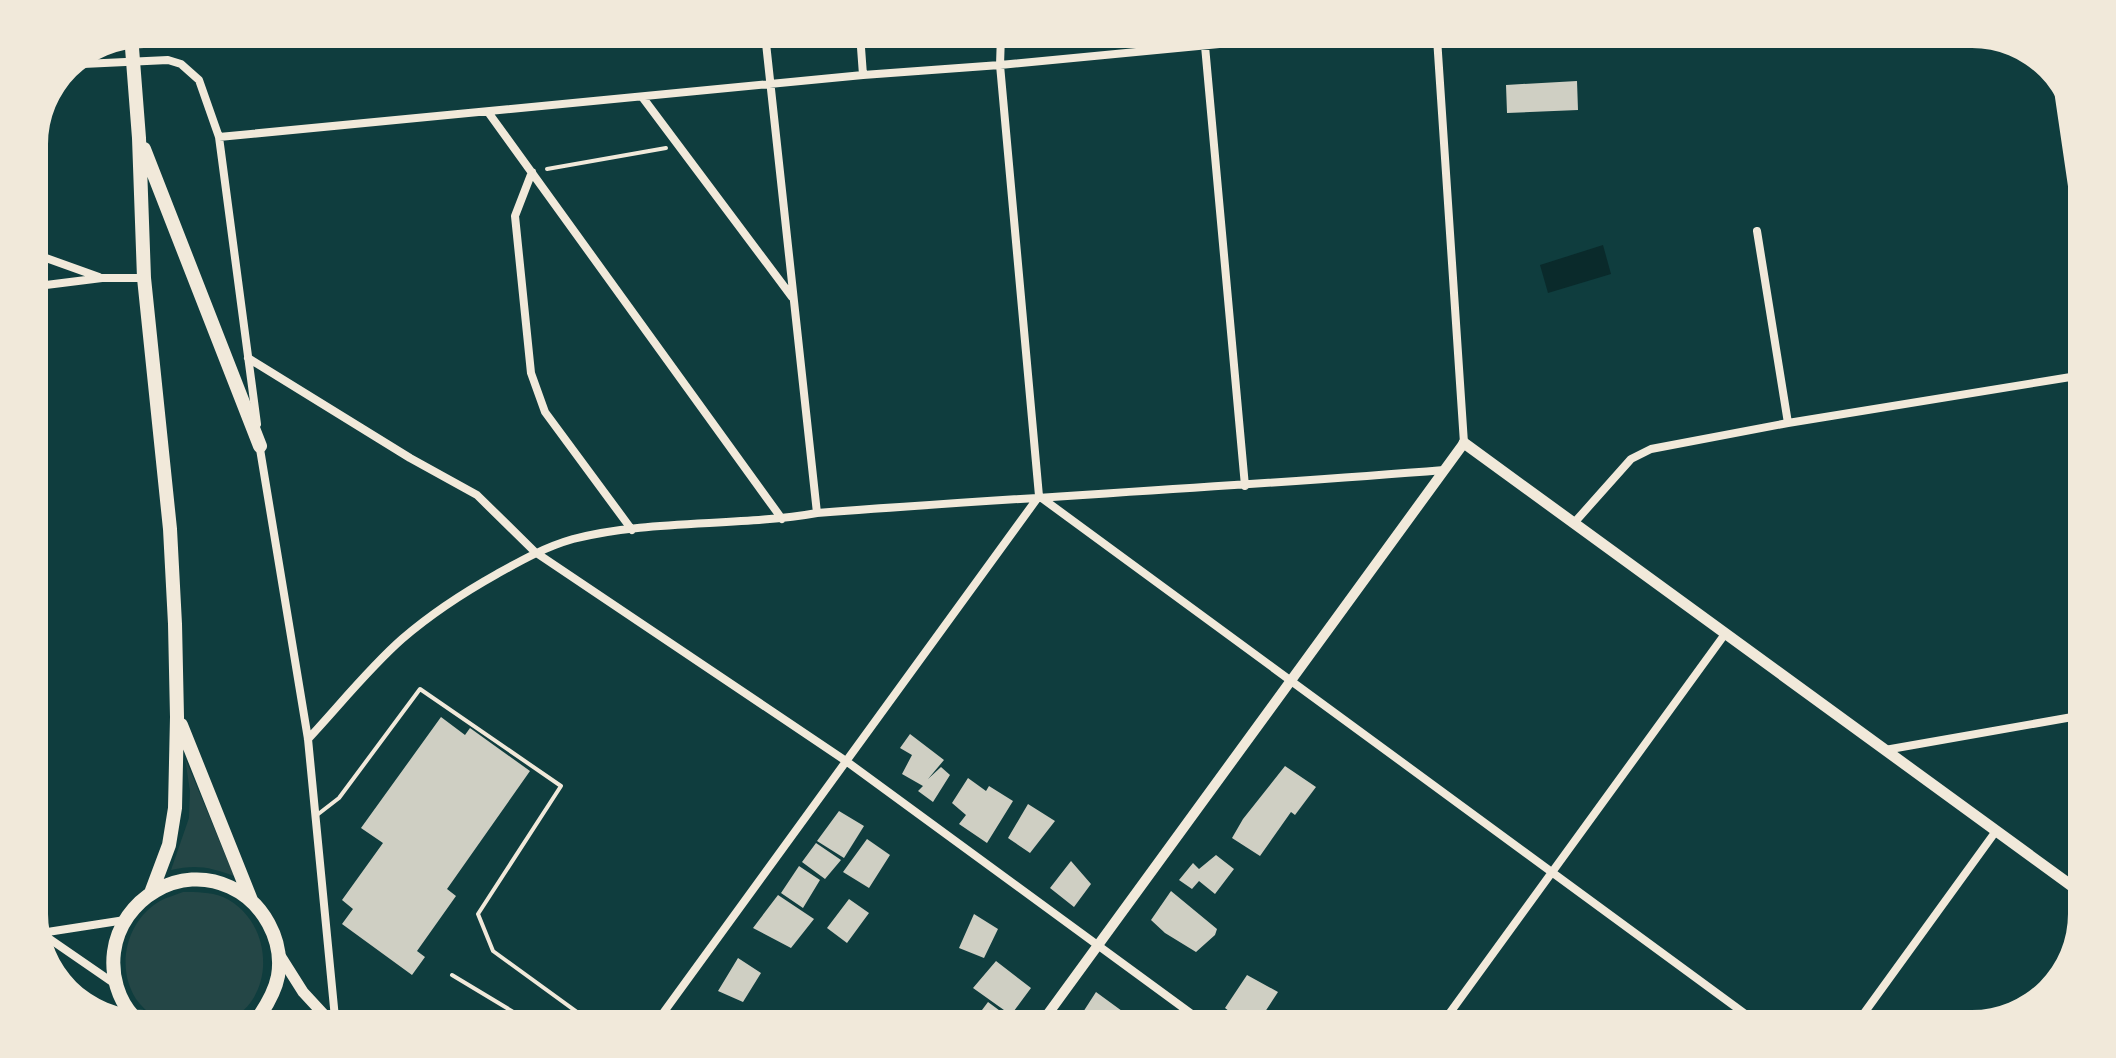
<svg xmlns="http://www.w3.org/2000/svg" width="2116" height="1058" font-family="Barlow,sans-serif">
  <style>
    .green { fill: #244646 }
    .water { fill: #0a2a2b }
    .building { fill: #cfcfc3 }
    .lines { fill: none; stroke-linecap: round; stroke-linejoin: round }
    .path { stroke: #f1e9da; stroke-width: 4 }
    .service { stroke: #f1e9da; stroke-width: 4 }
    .minor { stroke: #f1e9da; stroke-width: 8 }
    .tertiary { stroke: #f1e9da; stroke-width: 10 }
    .secondary { stroke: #f1e9da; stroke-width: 11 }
    .trunk { stroke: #f1e9da; stroke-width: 14 }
  </style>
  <rect width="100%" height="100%" fill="#0f3d3e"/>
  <!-- green -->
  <path class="green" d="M185,758l49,118c-23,-9 -39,-12 -63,-6l18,-52 1,-27z
    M183,892c14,0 27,0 40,5 47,21 55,92 12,120h-82c-6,-6 -13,-12 -17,-18 -21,-33 -9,-79 24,-98 7,-4 16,-6 23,-9z"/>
  <!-- water -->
  <path class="water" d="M1603,245l8,29 -63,19 -8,-28z"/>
  <!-- building -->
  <path class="building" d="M1577,81l1,29 -71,3 -1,-28z
    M441,717l24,18 5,-7 60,43 -83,118 9,7 -39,55 8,6 -13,18 -70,-51 11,-15 -11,-9 41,-57 -22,-15z
    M910,734l34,26 -16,19 13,-12 9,8 -17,27 -15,-11 5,-5 -21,-12 10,-19 -12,-7z
    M1285,766l31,21 -21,28 -4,-3 -31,44 -28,-18 11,-19z
    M968,778l18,13 3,-5 24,15 -26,42 -28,-19 7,-9 -14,-12z
    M1028,804l27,17 -25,32 -22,-15z
    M839,811l25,15 -20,32 -27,-17z
    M867,839l23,16 -21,33 -26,-16z
    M816,843l25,17 -16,19 -23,-17z
    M1216,855l18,14 -19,25 -16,-13 -7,8 -13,-9 14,-17 6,6z
    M1071,861l20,23 -17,23 -24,-19z
    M799,866l21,14 -17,28 -22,-15z
    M1171,891l46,38 -2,6 -19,17 -31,-19 -14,-13z
    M778,895l36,24 -23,29 -38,-20z
    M849,899l20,14 -22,30 -20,-15z
    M974,914l24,15 -14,29 -25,-10z
    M738,958l23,15 -18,29 -25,-11z
    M996,961l35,27 -20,27 -38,-27z
    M1247,975l31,17 -21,32h-11l-21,-16z
    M1096,992l26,19 -8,12h-38z
    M988,1002l23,17 -1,3h-27l-7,-4z"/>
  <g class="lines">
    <!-- path -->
    <path class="path" d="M547,169l119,-21"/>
    <!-- service -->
    <path class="service" d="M317,815l22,-17 81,-109 141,97 -83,128 15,37 95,69
      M452,975l73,44"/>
    <!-- minor -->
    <path class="minor" d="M765,34l52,479
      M860,34l3,41
      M1001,35l-1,30 39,431
      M1437,38l27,405
      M1205,46l40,440
      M77,58l6,6 85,-4 13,4 18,16 20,57 38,287
      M2055,70l29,198
      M59,74l24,-10
      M643,98l149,199
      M488,112l294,407
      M219,137l644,-62 137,-10 293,-28
      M532,172l-17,44 16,157 14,39 87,118
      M1757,231l31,192
      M30,247l16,11 53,19
      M30,287l72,-9h42
      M248,358l162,100 67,37 58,57 311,209 358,262
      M259,443l49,296 27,279
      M1039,496l724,531
      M1574,523l57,-64 20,-10 137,-26 295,-48
      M308,739c30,-32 61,-71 94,-100 29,-25 61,-46 95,-65 25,-14 48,-27 76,-35 77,-20 165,-12 244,-26 209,-16 418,-26 627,-43
      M1885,750l193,-34
      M30,795l11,138
      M33,931l8,2 84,-13
      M41,933l74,51
      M658,1020l381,-524
      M1441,1025l284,-391
      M1854,1027l142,-196"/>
    <!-- tertiary -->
    <path class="tertiary" d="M1042,1022l422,-579"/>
    <!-- secondary -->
    <path class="secondary" d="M1464,443l612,446
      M279,954l24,38 24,26"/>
    <!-- trunk -->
    <path class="trunk" d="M131,35l8,103 5,140 26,251 5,95 2,93 -2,91 -6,37 -18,48
      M144,149l116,297
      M181,725l70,175
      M134,1017c-16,-17 -23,-42 -20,-65 7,-53 66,-89 116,-65 33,15 54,53 48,89 -3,16 -11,29 -20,42"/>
  </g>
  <!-- crop -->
  <path d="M0 0H2116V1058H0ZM144 48H1972A96 96 0 0 1 2068 144V914A96 96 0 0 1 1972 1010H144A96 96 0 0 1 48 914V144A96 96 0 0 1 144 48Z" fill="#f1e9da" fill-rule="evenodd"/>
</svg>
